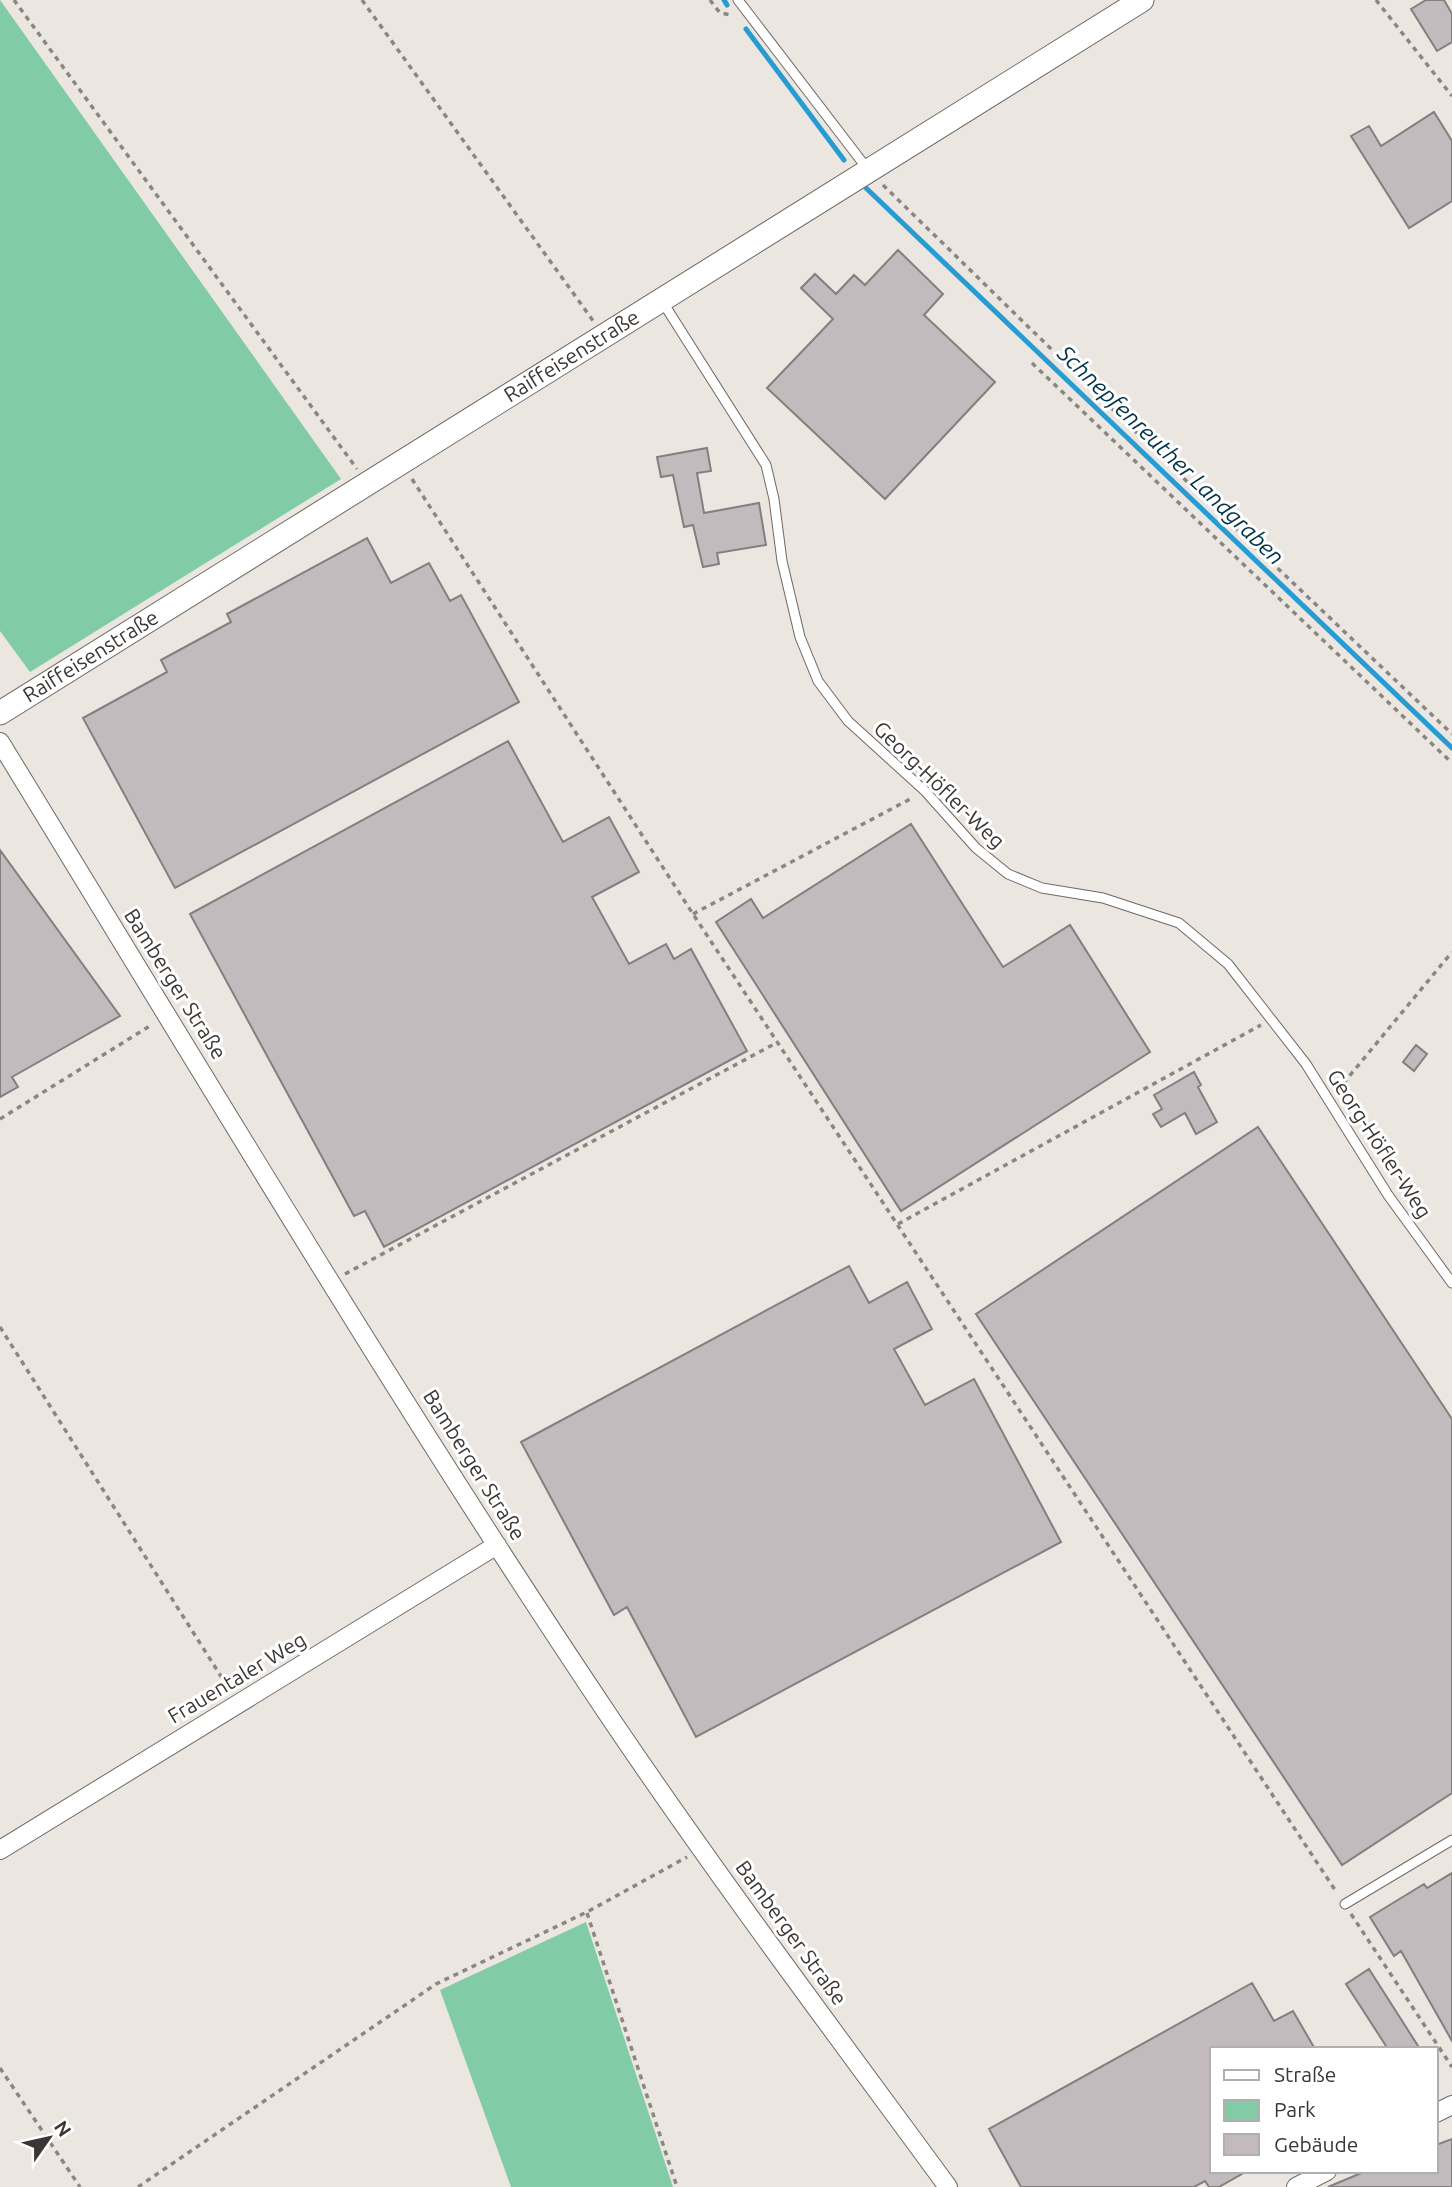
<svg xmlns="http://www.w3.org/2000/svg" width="1452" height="2187" font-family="Ubuntu,sans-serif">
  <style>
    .green { fill: #82cba7 }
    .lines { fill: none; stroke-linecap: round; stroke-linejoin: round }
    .stream { stroke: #279cd3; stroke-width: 5 }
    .building { fill: #c2babd; stroke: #857e80; stroke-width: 2 }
    .service-casing { stroke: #6e6965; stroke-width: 11 }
    .minor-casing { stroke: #6e6965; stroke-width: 20 }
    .tertiary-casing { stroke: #6e6965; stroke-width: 25 }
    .path { stroke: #8a8783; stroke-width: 3.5; stroke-dasharray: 5 5; stroke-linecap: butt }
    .service { stroke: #fff; stroke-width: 9 }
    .minor { stroke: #fff; stroke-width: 18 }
    .tertiary { stroke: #fff; stroke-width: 23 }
    .labels { text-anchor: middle; stroke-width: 6; stroke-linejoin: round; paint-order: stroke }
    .street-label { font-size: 21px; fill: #393735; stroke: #fff }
    .water-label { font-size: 23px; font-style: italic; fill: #003248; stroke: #fff }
  </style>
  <rect width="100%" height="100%" fill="#ece6e1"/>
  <!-- green -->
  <path class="green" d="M0,0l341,479 -311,193 -30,-41z
    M586,1922l87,265h-162l-71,-197z"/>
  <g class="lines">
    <!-- stream -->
    <path class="stream" d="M724,0l3,5
      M746,29l98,131
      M866,188l586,560"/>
  </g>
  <!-- building -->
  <path class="building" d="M1426,0h18l8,14v28l-15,9 -26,-42z
    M1434,112l18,29v60l-43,27 -58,-92 18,-10 12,20z
    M898,250l45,44 -19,21 71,67 -110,117 -118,-111 66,-69 -32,-31 14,-14 21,20 18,-19 11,10z
    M707,448l4,23 -14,2 7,40 55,-10 7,42 -49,8 2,11 -16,3 -10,-42 -9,2 -11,-52 -12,2 -4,-20z
    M367,538l24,45 38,-20 21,38 11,-6 58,107 -344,186 -92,-170 84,-46 -6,-12 70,-38 -4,-8z
    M508,741l55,101 46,-25 30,55 -47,25 37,67 37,-20 8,15 17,-10 56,102 -363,196 -19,-36 -11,5 -164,-302z
    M911,824l92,143 67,-42 80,127 -249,159 -185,-289 35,-23 12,19z
    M0,850l120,166 -108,61 6,10 -18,10z
    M1416,1045l11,9 -13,17 -11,-9z
    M1194,1072l7,13 -3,2 19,35 -21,12 -11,-21 -24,14 -8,-13 9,-5 -8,-14z
    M1258,1127l194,292v374l-110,72 -366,-551z
    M849,1266l20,37 38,-21 25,47 -38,20 31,56 49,-26 87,163 -365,195 -69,-130 -13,8 -93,-173z
    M1452,1873v168l-51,-90 -7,5 -24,-39 54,-33 3,4z
    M1369,1969l51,80h-32l-42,-65z
    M1252,1983l22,38 19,-10 22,38h-103v122h35l-28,16h-10l-4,-6 -11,6h-173l-32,-58z
    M1452,2139v48h-124l38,-16h70v-26z"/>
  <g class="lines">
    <defs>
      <path id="service" d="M738,0l131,171
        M662,301l104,164 8,34 8,62 18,76 18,44 30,40 77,70 51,57 32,26 34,14 61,10 76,25 49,41 78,100 82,131 64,88
        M1345,1904l107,-64"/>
      <path id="minor" d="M0,742c201,328 398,660 613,980 107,158 222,311 335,465
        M0,1850l497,-305
        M1436,2113l16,-8
        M1296,2187l31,-16"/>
      <g id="tertiary">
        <path id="s1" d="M0,713l1142,-713"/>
      </g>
    </defs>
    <!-- service casing -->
    <use href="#service" class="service-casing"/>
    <!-- minor casing -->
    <use href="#minor" class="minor-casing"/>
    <!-- tertiary casing -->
    <use href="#tertiary" class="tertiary-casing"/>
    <!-- path -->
    <path class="path" d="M14,0l343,469
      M362,0l232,322
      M710,0l10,13 12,2
      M1376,0l76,96
      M883,185l325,317 244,232
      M1032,363l420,400
      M412,479l281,435 644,979
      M693,914l221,-117
      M1337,1091l115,-139
      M0,1119l153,-95
      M898,1224l363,-199
      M345,1274l433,-232
      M0,1327l229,362
      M587,1913l90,274
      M1351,1914l101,153
      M0,2068l80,119
      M138,2187l298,-203 151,-72 100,-55"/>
    <!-- service -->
    <use href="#service" class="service"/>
    <!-- minor -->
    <use href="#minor" class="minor"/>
    <!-- tertiary -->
    <use href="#tertiary" class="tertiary"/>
  </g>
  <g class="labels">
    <!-- street labels -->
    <g class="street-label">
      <text dy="7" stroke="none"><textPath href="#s1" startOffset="674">Raiffeisenstraße</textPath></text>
      <text dy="7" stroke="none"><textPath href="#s1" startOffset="107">Raiffeisenstraße</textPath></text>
      <text transform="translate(939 785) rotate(44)" y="7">Georg-Höfler-Weg</text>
      <text transform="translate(175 984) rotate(58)" y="7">Bamberger Straße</text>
      <text transform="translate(1379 1144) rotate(57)" y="7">Georg-Höfler-Weg</text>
      <text transform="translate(474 1465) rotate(58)" y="7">Bamberger Straße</text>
      <text transform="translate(237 1678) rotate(-31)" y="7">Frauentaler Weg</text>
      <text transform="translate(791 1933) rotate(54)" y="7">Bamberger Straße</text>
    </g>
    <!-- water labels -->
    <g class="water-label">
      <text transform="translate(1171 455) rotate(44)" y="8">Schnepfenreuther Landgraben</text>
    </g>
  </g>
  <!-- legend -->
  <rect x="1210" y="2047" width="228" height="126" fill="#ffffff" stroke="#b0afae" stroke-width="2"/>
  <rect x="1224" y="2070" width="35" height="10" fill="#ffffff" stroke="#b0afae" stroke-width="2"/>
  <text x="1274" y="2082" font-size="21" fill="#393735">Straße</text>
  <rect x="1224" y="2100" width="35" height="21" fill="#82cba7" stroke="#b0afae" stroke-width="2"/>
  <text x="1274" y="2117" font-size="21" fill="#393735">Park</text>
  <rect x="1224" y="2134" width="35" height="21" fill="#c2babd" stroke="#b0afae" stroke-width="2"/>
  <text x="1274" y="2152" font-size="21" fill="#393735">Gebäude</text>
  <!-- north arrow -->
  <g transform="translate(49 2138) rotate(56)" stroke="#ffffff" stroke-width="5" paint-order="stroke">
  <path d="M0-5L12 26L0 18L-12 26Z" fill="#393735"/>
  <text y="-10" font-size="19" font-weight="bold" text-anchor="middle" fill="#393735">N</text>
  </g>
</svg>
